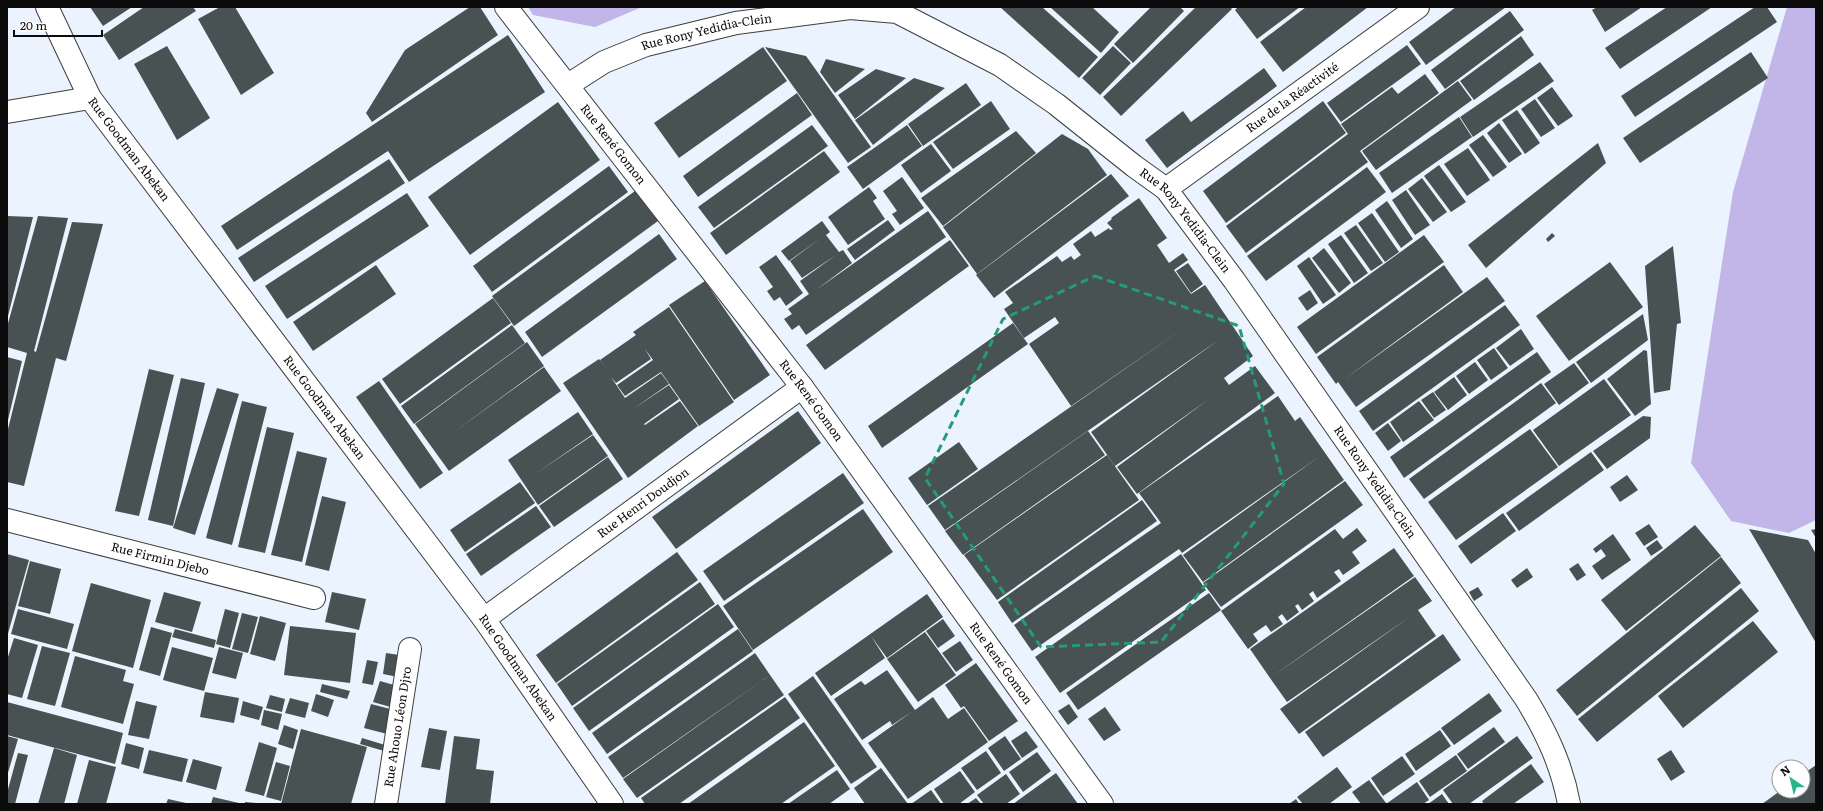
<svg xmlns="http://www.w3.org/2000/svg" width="1823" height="811" font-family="Literata,serif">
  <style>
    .green { fill: #c1b6e7 }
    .building { fill: #485253 }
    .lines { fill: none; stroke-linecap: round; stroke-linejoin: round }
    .minor-casing { stroke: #3e3e3e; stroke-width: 24 }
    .minor { stroke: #fff; stroke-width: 22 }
    .marked { fill: none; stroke: #249c77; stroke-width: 3; stroke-dasharray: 8 5; stroke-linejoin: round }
    .labels { text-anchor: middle; stroke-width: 4; stroke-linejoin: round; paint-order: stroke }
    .street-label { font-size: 12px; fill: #0b0b0b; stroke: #fff }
  </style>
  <rect width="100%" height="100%" fill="#eaf3fe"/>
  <!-- green -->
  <path class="green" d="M528,7h114l-47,20 -62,-12z
    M1787,7h29v513l-27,13 -58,-12 -40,-58 42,-271z"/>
  <!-- building -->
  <path class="building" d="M90,7h42l-29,19z
    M144,7h49l3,4 -77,49 -16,-25z
    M220,7h15l39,66 -33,22 -43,-76z
    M470,7h10l18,28 -126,87 -6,-9 39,-63z
    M1000,7h42l56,50 -19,21z
    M1050,7h42l27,25 -18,21z
    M1151,7h29l4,4 -51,52 -19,-19z
    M1196,7h34l2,2 -111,107 -18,-19z
    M1238,7h62l-43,32 -22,-29z
    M1306,7h62l-85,65 -23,-30z
    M1456,7h50l-80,58 -17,-23z
    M1597,7h45l-37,25 -13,-22z
    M1667,7h45l-92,62 -15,-21z
    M1755,7h12l10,15 -142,95 -14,-21z
    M1510,11l14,19 -79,59 -14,-19z
    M508,35l37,57 -136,90 -21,-31 -151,99 -16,-24z
    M1521,36l13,19 -60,45 -14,-19z
    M1407,45l14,19 -80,58 -14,-19z
    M167,46l43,72 -33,22 -43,-76z
    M1113,46l18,17 -31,32 -18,-17z
    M763,47l24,34 -108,77 -25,-35z
    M765,47l41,9 65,91 -23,16z
    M1751,52l17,26 -128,85 -17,-25z
    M826,59l39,10 -30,24 -15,-21z
    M1540,62l14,19 -81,56 -13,-20z
    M1264,68l13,18 -110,82 -22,-28 38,-29 8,11z
    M876,69l30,9 -51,41 -17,-24z
    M1425,74l14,19 -79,58 8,11 -122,91 -20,-27 122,-92 -7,-10 51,-37 6,7z
    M914,78l31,10 -72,57 -18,-25z
    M1458,81l14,19 -96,70 -14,-19z
    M966,83l15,22 -58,41 -15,-22z
    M1552,87l21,29 -15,10 -21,-28z
    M797,93l15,22 -114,82 -15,-21z
    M1535,99l20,29 -14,9 -20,-28z
    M991,101l19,28 -57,40 -20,-27z
    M1323,101l23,32 -120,90 -23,-32z
    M558,102l42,58 -130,95 -42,-58z
    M1517,110l23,33 -15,11 -23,-34z
    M1459,117l13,20 -80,56 -13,-20z
    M1499,123l23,31 -13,9 -22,-30z
    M812,125l16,21 -114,82 -16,-21z
    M907,125l15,21 -59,43 -16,-22z
    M1016,131l20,22 -93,73 -22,-28z
    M1062,134l26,15 19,26 -130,99 -34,-47z
    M1483,135l24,32 -14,10 -24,-32z
    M1598,143l8,20 -120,105 -18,-23z
    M931,144l20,27 -30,22 -20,-28z
    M1468,148l22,32 -23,16 -23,-32z
    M824,151l16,21 -114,83 -16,-22z
    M389,159l16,24 -151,99 -16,-24z
    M1439,165l27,37 -15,10 -27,-36z
    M609,166l19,26 -136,100 -19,-26z
    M1367,167l19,25 -120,89 -19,-25z
    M1111,174l18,22 -135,102 -18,-23z
    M902,177l22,31 -24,17 -8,-11 5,-3 -14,-20z
    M1422,178l25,34 -14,10 -25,-33z
    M869,187l8,11 -4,3 12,18 -37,26 -20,-28z
    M1406,190l24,35 -15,10 -23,-35z
    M635,191l23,30 -144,105 -22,-30z
    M407,193l22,33 -142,93 -22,-33z
    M1139,198l28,40 -10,7 12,18 14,-10 5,7 -14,10 17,24 14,-9 48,71 -29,22 5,7 26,-19 20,27 -138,101 -20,-27 92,-68 -94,67 -24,-34 129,-93 -275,191 -17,-24 259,-180 -116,80 -42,-62 30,-21 -4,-6 -31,21 -20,-29 9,-6 -8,-11 52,-36 5,6 9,-6 3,4 7,-5 -8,-11 18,-13 4,6 14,-9 1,2 3,-1 -6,-6 5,-4 -1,-1z
    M1387,201l26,38 -12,9 -26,-38z
    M928,211l18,26 -140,98 -7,-10 -7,5 -8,-11 8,-5 -4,-5 21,-15 -9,-13 36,-26 -34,23 -12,-17 31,-23 -32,23 -8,-10 41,-30 8,11 -4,3 13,17 4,-2 9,13 -36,27z
    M1372,213l27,39 -14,10 -27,-39z
    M7,216l26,1 -25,99h-1z
    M38,216l30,2 -34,133 2,1 36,-130 31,2 -37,137 -10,-3 -32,128 -17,-4v-49l20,-80 -20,-6v-20z
    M888,220l7,10 -40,30 -8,-11z
    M1356,225l27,38 -12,8 -27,-38z
    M1552,233l3,3 -7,6 -2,-3z
    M659,234l18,25 -135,98 -17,-25z
    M1341,235l27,38 -14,10 -26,-39z
    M1424,235l20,27 -128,92 -19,-27z
    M950,240l19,26 -144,104 -19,-25z
    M1673,246l8,77 -4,1 -7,66 -16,3 -9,-127z
    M1324,248l27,35 -12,10 -27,-35z
    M776,255l27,38 -17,13 -6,-9 -6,4 -7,-10 6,-4 -14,-20z
    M1309,257l27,38 -13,9 -26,-38z
    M1610,262l33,45 -74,54 -33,-45z
    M1188,263l15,21 -12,9 -15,-22z
    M376,265l20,29 -83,57 -20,-29z
    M1444,265l19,27 -120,88 144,-103 18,24 -149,106 -18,-25 -2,2 -19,-27z
    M705,281l65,94 -36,25 -65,-95z
    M1310,290l8,13 -11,8 -9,-13z
    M493,298l18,25 -111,81 -18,-25z
    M1505,305l15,20 -147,106 -14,-20z
    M669,307l65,95 -35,24 -38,-54 -36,24 -8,-11 36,-25 -8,-11 6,10 -35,24 -5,-6 14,21 36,-25 8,11 -36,25 36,-24 10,14 -35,25 1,1 35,-24 18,25 -70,52 -65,-95 36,-24 10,12 -9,-11 36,-25 -3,-3z
    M1643,314l5,26 -57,43 -15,-21z
    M1013,323l15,21 -146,104 -14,-22z
    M512,325l13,18 -111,81 -13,-18z
    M1521,329l13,20 -24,17 -14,-18z
    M527,342l17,24 -94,69 94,-68 17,24 -112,80 -34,-47z
    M1494,348l14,20 -17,12 -14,-20z
    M1644,350l3,1 4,53 -16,12 -28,-37z
    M1537,352l14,20 -147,106 -14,-21z
    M7,357l15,4 -14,59h-1z
    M1475,362l13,18 -19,14 -13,-18z
    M1574,363l15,20 -30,22 -15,-21z
    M149,369l25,6 -35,141 -24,-5z
    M1454,377l13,18 -19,15 -14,-18z
    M181,378l24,5 -32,143 -25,-6z
    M1604,379l27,36 -72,51 -26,-36z
    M379,381l64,92 -23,16 -64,-92z
    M1541,383l15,20 -132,96 -15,-20z
    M217,388l22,6 -44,141 -22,-7z
    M1433,392l13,18 -12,8 -13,-18z
    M1278,396l17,25 5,-4 44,63 -141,102 -20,-27 137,-99 -138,97 -3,-4 -147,102 -18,-26 147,-102 -22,-30z
    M242,401l25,6 -35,138 -26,-7z
    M1419,401l15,19 -31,22 -13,-20z
    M798,411l23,32 -145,106 -24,-32z
    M578,412l15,22 -58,40 58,-39 15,21 -70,49 -30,-45z
    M1643,416l8,1 -1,21 -43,31 -14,-18z
    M1388,423l13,18 -13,10 -13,-18z
    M267,427l27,6 -29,120 -27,-6z
    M1530,429l28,38 -102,73 -28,-38z
    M1088,431l17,24 -142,100 -18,-24z
    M959,442l19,27 -51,36 -19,-27z
    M297,451l30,7 -25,104 -31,-7z
    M1591,452l13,18 -85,61 -13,-18z
    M1107,455l32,45 -142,100 -33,-45z
    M608,457l15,22 -69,48 -15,-21z
    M843,473l21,30 -140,98 -21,-30z
    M1627,475l11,15 -18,12 -10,-15z
    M1345,481l18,24 -142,102 -18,-24z
    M520,482l15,21 -70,49 -15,-22z
    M322,496l24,6 -17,69 -24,-6z
    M1142,500l15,21 -145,102 -14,-21z
    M536,506l15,21 -70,49 -15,-22z
    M863,509l30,43 -140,98 -30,-44z
    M1503,513l13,18 -45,33 -13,-18z
    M1649,524l9,13 -14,9 -9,-13z
    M1695,525l26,31 -95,75 -25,-31z
    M1357,528l10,13 -15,11 8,11 -17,12 -4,-6 -5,3 7,9 -24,17 -4,-7 -4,3 5,7 -12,9 -4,-6 -3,2 4,6 -12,9 -5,-7 -4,3 5,7 -12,8 -5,-7 -13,9 5,7 -10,8 -27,-38 114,-82 8,10z
    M1749,529l59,11 8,14v89z
    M1816,529v9l-5,-8z
    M1613,534l18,26 -29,20 -10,-14 14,-10 -5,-7 -5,4 -3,-4z
    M1657,540l6,8 -12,8 -5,-8z
    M1394,548l20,28 -144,102 -20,-29z
    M677,552l21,28 -142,103 -20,-28z
    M7,554l22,6 -22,77z
    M1181,554l25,36 -146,103 -25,-36z
    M1721,557l20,26 -164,133 -21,-26z
    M30,561l31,8 -11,45 -32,-8z
    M1578,563l8,12 -9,6 -8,-12z
    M1527,568l6,9 -16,11 -6,-8z
    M1415,577l17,24 -14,9 18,26 -137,98 -19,-25 131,-93 -124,86 -17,-24z
    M700,582l15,22 -143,102 -15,-22z
    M91,583l60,17 -18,68 -61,-17z
    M1478,587l5,8 -9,6 -5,-9z
    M1741,588l18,23 -162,131 -19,-23z
    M164,592l37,10 -9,30 -37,-10z
    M332,592l34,7 -7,31 -34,-8z
    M1209,593l12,17 -143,100 -12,-17z
    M927,594l16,23 -56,41 -16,-22 14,22 -54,38 -16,-23z
    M718,604l16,23 -145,104 -16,-23z
    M18,609l56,15 -7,25 -56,-15z
    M225,609l14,4 -9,35 -14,-4z
    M242,613l16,4 -10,36 -16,-4z
    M260,616l26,7 -11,38 -25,-7z
    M943,619l12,17 -17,12 -12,-17z
    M1753,621l25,31 -95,76 -25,-32z
    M290,626l66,7 -6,50 -66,-8z
    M151,627l21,6 -12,43 -21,-6z
    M175,629l41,11 -2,8 -42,-11z
    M738,629l15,22 -146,103 -15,-21z
    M925,632l31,43 -38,27 -31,-43z
    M1443,634l18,26 -138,97 -18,-25z
    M14,638l24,7 -16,53 -15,-4v-34z
    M960,641l13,19 -17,12 -14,-19z
    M42,646l28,7 -15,53 -28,-7z
    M172,647l41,11 -9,33 -41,-11z
    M219,647l24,6 -7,26 -24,-6z
    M386,653l20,3 -3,22 -20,-4z
    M755,653l15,22 -147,103 -15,-21z
    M75,656l51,14 -3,11 11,3 -11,40 -62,-17z
    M367,660l11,2 -5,23 -11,-2z
    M976,663l42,58 -29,20 -25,-35 -3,2 -16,-23z
    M887,670l28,40 18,-13 15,22 16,-11 24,34 -80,57 -40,-56 45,-32 -21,14 -2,-4 -28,19 -28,-41 27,-18 4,4z
    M770,675l14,20 -147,103 -14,-19z
    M813,676l64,91 -26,17 -63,-90z
    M380,681l21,6 -7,21 -21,-6z
    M322,684l28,7 -3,8 -27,-7z
    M205,692l34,6 -5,25 -34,-6z
    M1489,693l13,18 -48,34 -13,-17z
    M316,694l18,6 -6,17 -17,-6z
    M270,695l15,4 -3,13 -16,-4z
    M785,697l15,21 -121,86h-34l-4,-6z
    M290,698l19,5 -4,15 -20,-5z
    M136,701l21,5 -8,33 -21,-4z
    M243,701l20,6 -4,13 -19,-5z
    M7,702l116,31 -8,31 -108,-29z
    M371,704l27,7 -7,24 -27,-7z
    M1069,704l9,13 -10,8 -10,-14z
    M1105,707l16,23 -17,11 -16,-22z
    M264,710l18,4 -4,16 -17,-5z
    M804,722l31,44 -54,38h-93z
    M284,725l14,5 -5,19 -15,-5z
    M1494,727l11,15 -37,27 -11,-15z
    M429,728l18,3 -7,39 -19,-3z
    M301,729l66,18 -16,57h-70z
    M1440,730l11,16 -35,25 -11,-17z
    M1026,731l12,16 -16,11 -11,-17z
    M7,736l11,3 -11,37z
    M454,736l26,3 -4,30 18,2 -4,33h-45z
    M1005,736l16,23 -17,12 -16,-23z
    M1517,736l16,22 -64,46h-16l-10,-14z
    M362,738l23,7 -1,6 -24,-7z
    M259,742l18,6 -13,48 -19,-5z
    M126,743l18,5 -5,21 -18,-5z
    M54,748l23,7 -13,49h-26z
    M149,750l39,9 -6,23 -39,-9z
    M1671,750l14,22 -14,9 -14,-22z
    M986,751l15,22 -24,17 -16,-22z
    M1037,752l14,19 -28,21 -14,-20z
    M18,753l10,2 -13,49h-8v-11z
    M1456,755l11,16 -37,26 -11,-16z
    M1402,756l13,18 -32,22 -12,-18z
    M193,759l29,8 -6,23 -30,-8z
    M89,760l27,7 -10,37h-29z
    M276,762l14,4 -9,35 -15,-4z
    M1531,764l13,18 -31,22h-29l-2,-3z
    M1816,765v39h-54l18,-13h23v-17z
    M1337,767l15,20 -23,17h-26l-6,-7z
    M881,768l27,36h-43l-11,-16z
    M837,770l13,19 -21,15h-41z
    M960,771l15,21 -16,12h-15l-10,-15z
    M1056,773l22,31h-65z
    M1006,774l14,20 -14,10h-22l-7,-9z
    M1369,780l17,23 -2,1h-23l-9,-12z
    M1417,782l12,18 -6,4h-37z
    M931,790l10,14h-30z
    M1442,794l7,10h-21z
    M213,797l26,6v1h-28z
    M976,798l5,6h-14z
    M168,799l18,4v1h-20z
    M1296,799l3,5h-10z
    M245,802l12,1v1h-12z"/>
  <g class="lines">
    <defs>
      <g id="minor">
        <path id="s1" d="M47,7l43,91 394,521 128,185"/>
        <path id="s2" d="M506,7l296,380 300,417"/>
        <path id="s3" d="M568,85l36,-23 42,-17 90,-22 114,-15 47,4 103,53 56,39 78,62 32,23 68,91 292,419c20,33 36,66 43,105"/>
        <path d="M7,112l83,-14"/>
        <path id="s4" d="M1166,189l252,-182"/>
        <path id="s5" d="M7,520l307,78"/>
        <path id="s6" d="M484,619l318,-232"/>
        <path id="s7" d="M386,804l24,-155"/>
      </g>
    </defs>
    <!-- minor casing -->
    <use href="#minor" class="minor-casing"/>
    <!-- minor -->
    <use href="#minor" class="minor"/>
  </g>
  <!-- marked area -->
  <path class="marked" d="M1095,276l144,50 45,158 -123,158 -120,5 -116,-169 78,-159z"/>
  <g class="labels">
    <!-- street labels -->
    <g class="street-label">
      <text dy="4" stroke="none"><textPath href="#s3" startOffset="150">Rue Rony Yedidia-Clein</textPath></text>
      <text dy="4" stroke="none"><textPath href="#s4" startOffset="156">Rue de la Réactivité</textPath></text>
      <text dy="4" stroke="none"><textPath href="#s2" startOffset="174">Rue René Gomon</textPath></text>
      <text dy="4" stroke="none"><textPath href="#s1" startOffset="165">Rue Goodman Abekan</textPath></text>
      <text dy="4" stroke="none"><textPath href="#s3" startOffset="702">Rue Rony Yedidia-Clein</textPath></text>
      <text dy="4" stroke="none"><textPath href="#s2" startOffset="498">Rue René Gomon</textPath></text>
      <text dy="4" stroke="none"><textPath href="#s1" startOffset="489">Rue Goodman Abekan</textPath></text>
      <text dy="4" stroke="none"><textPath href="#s3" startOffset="1026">Rue Rony Yedidia-Clein</textPath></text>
      <text dy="4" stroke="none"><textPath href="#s6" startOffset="197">Rue Henri Doudjon</textPath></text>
      <text dy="4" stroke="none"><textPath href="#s5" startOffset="158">Rue Firmin Djebo</textPath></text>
      <text dy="4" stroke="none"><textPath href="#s2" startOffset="822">Rue René Gomon</textPath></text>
      <text dy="4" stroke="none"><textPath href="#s1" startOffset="813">Rue Goodman Abekan</textPath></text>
      <text dy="4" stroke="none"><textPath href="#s7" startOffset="78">Rue Ahouo Léon Djro</textPath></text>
    </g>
  </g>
  <!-- border -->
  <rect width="1823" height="811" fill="none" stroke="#0b0b0b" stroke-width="16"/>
  <!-- north arrow -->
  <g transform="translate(1791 779) rotate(325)"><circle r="19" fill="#ffffff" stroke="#9d9d9d"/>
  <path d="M0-3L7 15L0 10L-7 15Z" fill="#29b58a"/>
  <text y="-6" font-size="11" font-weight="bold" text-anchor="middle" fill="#0b0b0b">N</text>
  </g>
  <!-- scale -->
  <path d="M14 30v6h88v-6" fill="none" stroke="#0b0b0b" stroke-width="2"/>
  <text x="20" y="30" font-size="12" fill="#0b0b0b" stroke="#ffffff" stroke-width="3" paint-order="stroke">20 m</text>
</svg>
